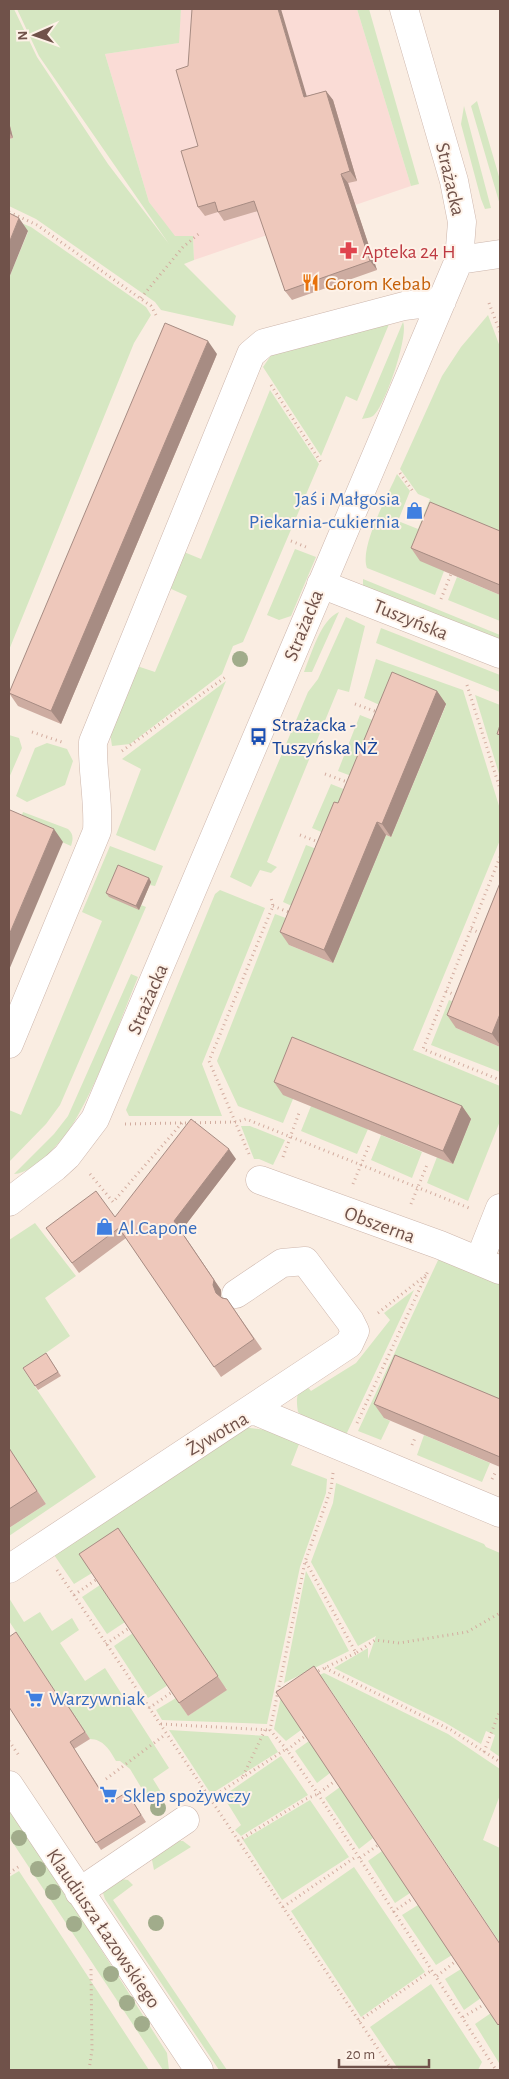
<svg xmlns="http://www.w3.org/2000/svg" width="509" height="2079" font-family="'Alegreya Sans',sans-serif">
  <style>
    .commercial { fill: #fadcd6 }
    .green { fill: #d6e7c2 }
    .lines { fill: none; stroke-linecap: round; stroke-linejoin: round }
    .minor-casing { stroke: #cdb6ac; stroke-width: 29 }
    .path { stroke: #d2ac9f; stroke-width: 3; stroke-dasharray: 1 4; stroke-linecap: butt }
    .minor { stroke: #fff; stroke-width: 28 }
    .tree { fill: #a1ac8b }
    .wall { fill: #cdaca1 }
    .shaded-wall { fill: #a78c83 }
    .building { fill: #eec8bb; stroke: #a78c83 }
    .labels { text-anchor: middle; stroke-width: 4; stroke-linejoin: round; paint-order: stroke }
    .street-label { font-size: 20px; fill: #70524a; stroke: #fef2e8 }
    .health-label { font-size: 20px; fill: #be3a42; stroke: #fef2e8; text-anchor: start }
    .food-label { font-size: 20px; fill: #c56008; stroke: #fef2e8; text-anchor: start }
    .shop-label { font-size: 20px; fill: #366cbe; stroke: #fef2e8; text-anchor: start }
    .transit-label { font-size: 20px; fill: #164399; stroke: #fef2e8; text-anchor: start }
  </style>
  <rect width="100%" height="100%" fill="#faede2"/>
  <!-- commercial -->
  <path class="commercial" d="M181,9h176l54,177 -217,74 -1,-24 -18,1 -26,-35 -44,-148 73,-11z"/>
  <!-- green -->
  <path class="green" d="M9,9h5l23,48 71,107 61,80 -130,-188 -22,-47h164l-2,34 -74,11 44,148 26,34h18l1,24 -10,4 52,52 -3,10 -72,-16 -6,-8 -119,-83 -27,-13v-67l4,-1 -4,-16z
    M357,9h12l50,175 -8,2z
    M477,101l23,79v25l-29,-99z
    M464,106l27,102 -6,1 -4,-10 -20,-75z
    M9,218l22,9 115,80 5,8 -17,28 -125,307v-372l19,-46z
    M488,315l12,32v194l-56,30 -9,24 -68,-27c-8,-21 21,-73 30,-94l13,17 -12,30 20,8 12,-30 -12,-5 -18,-25 42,-93 19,-29z
    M392,317l-35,84 -11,-5 -25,60 -58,-89 9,-13z
    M403,322c6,13 -18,85 -30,94 -3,2 -8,2 -11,3z
    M270,390l49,74 -76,178 -10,4 -11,28 -92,70 -18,2 -2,-13 27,-67 18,6 32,-76 -18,-8 15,-36 17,7z
    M295,549l21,8 -25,59 -12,4 -12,-5z
    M457,577l43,18v26l-52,-21z
    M363,579l137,56v7l-137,-56z
    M339,612l-27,60h-8c7,-17 17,-53 35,-60z
    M346,617l19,9 -16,66 -11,-3 -71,173 10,5 -6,6 -11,-3 -9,17 -21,-10 78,-185 10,-13z
    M381,628l119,47v17l-124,-49z
    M376,659l87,31 37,119v31l-87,210 87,36v35l-32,80 -41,-18 10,-26 16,7 18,-45 -178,-20 -10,24 -45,-17 -21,-45 58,-147 24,9 -10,22 44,18 53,-128 5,2 55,-132 -55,5 -27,-12z
    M226,681l-71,170 -39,-16 25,-66 -19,-10z
    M475,695l25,10v72z
    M360,715l25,10 -23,55 -24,-9z
    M9,735l10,3 3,10 -13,30z
    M47,743l20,6 6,12 -8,24 -38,17 -11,-6 19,-48z
    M331,784l25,10 -23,43 -21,-9z
    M23,812l45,17c6,5 5,11 3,17l-52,-23z
    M306,845l21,8 -24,58 -20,-9z
    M110,846l53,20 -8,20 -5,-1 1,-3 -12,28 2,-5 5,2 -86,198 -14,19 -37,38v-52l12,5 81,-194 -20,-9z
    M220,890l45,18 -63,156 20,52h-93l-3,-6 89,-216z
    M131,974l7,3c-19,46 -36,96 -61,140 -10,19 -41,56 -63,57l40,-40 14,-18z
    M449,1000l16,6 -9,22 44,19v25l-69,-27z
    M311,1106l57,23 -11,25 -56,-23z
    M241,1126h9l35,14 -12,25 -14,-6h-5z
    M381,1135l41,17 -10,26 -41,-18z
    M35,1223l41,53 -31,22 25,38 -47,33 73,108 -87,59v-8l37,-24 -37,-56v-208z
    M440,1256l60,24v129l-116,9 6,3 -9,19 -23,-9z
    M414,1290l-69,147 -36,-16 -11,-9c-2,-13 -2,-19 7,-28l6,7 45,-28 34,-43 -6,-7z
    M242,1427l25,3 32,14 -8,21 36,14 -1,14 -26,74 -33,157 -105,-4 -6,-10 20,-12 12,18 39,-27 -135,-116 -18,11 -24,-35z
    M424,1435l66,28 -8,19 -65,-27z
    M336,1483l148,61 2,3 14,6v204l-10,-7 5,-15 -9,-4 -5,13 -37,-22 -110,-54 34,-20v11l8,-23 -18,10 -47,-84 22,-59z
    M306,1571l43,80 -65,32z
    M100,1585l25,37 -18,12 -25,-37z
    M9,1598l15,24 16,-10 12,19 20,-13 7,12 -19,13 25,38 20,-13 64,100 -16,11 8,13 -13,7 -18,-30 -10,-8h-4c-6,-11 -13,-22 -26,-22l-19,-28 -5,-3 -57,-87z
    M133,1633l35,52 -20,13 -34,-52z
    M324,1673l124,61 52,35v26l-17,45 17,8v95l-176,-263 -23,50 -15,11 -12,-12 8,-37z
    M169,1730l99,6 10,16 -67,42z
    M309,1741l21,32 -13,10 -22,-32z
    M281,1756l27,39 -67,41 -6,-6 6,-5 -18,-29z
    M340,1787l33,51 -14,11 -34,-51z
    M310,1800l39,57 -67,43 -39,-60z
    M9,1809l35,51 123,193 2,17h-6l-154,-233z
    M177,1841h6l8,6 -37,23 -2,-10 5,-10z
    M382,1851l28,42 -15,10 -27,-42z
    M354,1867l71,105 -64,45 -70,-106z
    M19,1871l130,199h-140v-193z
    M121,1879l7,1 5,5 -20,15 114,170h-8l-114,-171 -2,-6 5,-11z
    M418,1905l34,50 -16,10 -34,-50z
    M461,1969l20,29 -17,12 -19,-31z
    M431,1984l51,78 -4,8h-79l-29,-43z
    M491,2013l9,14 -1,36 -24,-39z"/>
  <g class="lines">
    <defs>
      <path id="minor" d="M459,260l41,-6
        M321,584l179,70
        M9,1044l88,-213c2,-30 -5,-59 -4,-89l158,-388 13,-11 140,-37 38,-5
        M260,1180l180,65 60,25
        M9,1202l46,-35 12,-11 28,-37 364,-859 3,-38 -8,-41 -50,-172
        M479,1261l21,-53
        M250,1411l8,1 242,101
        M9,1569l340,-225 6,-13 -5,-10 -45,-60 -23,2 -46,31
        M9,1785l190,285
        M79,1892l106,-72"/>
    </defs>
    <!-- minor casing -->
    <use href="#minor" class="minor-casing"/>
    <!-- path -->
    <path class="path" d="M9,212l28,13 114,81 5,9
      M141,298l42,-51 18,-15
      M489,303l11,29
      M271,385l51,79
      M400,473l14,20
      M291,541l15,6
      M441,599l10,-25
      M467,685l33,104
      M355,704l25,9
      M32,732l33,11
      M122,751l105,-75
      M325,774l25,9
      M300,835l21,8
      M500,857l-77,192 77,31
      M273,906l18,7
      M471,929l11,5
      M446,991l11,5
      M125,1124l111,-2 10,-3 223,89
      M249,1154l-40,-93 64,-155 -2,-8
      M283,1157l16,-44
      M90,1174l23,28 69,-79
      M353,1184l17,-41
      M411,1204l16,-39
      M378,1313l48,-38
      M357,1423l71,-152
      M412,1445l3,-7
      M333,1473l-2,16 -26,73 -35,168 17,20 31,44 178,276
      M492,1479l4,-8
      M306,1562l50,91 19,-13 24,3 68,-11 33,-19
      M57,1570l335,500
      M74,1595l23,-16
      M106,1644l23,-16
      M325,1668l126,62 49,32
      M314,1673l42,-20
      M149,1708l23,-16
      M161,1724l109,6
      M9,1741l11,16
      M287,1750l18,-14
      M484,1752l16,-42
      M243,1776l22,-46
      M106,1779l60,-45
      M208,1800l78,-51
      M238,1841l68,-42 12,-5 17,-13
      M360,1858l18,-13
      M9,1873l12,-8
      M283,1907l74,-51
      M393,1912l20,-14
      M437,1976l19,-15
      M463,2017l22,-13
      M359,2021l73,-51
      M89,2070l3,-20 -1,-81"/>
    <!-- minor -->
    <use href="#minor" class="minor"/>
  </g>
  <!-- trees -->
  <g class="tree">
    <circle cx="240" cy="659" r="8"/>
    <circle cx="158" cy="1808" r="8"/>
    <circle cx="19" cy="1838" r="8"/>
    <circle cx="38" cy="1869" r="8"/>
    <circle cx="53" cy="1892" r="8"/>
    <circle cx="156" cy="1923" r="8"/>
    <circle cx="74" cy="1924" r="8"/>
    <circle cx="111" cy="1974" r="8"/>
    <circle cx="127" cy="2003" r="8"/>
    <circle cx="142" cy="2024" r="8"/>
  </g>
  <!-- wall -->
  <path class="wall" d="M326,91l7,9 24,81 -9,2 29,87 -85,30 -7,-9 -27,-80 -34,10 -6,-9 -13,4 -7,-9v-61l109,-50z
    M9,122l4,16 -4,1z
    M217,354l-156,370 -43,-18 -9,-13z
    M500,531v64l-80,-34 -9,-13z
    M437,691l9,13 -55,133 -5,-2 -53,128 -44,-18 -9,-13 58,-129z
    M149,878l2,4 -12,28 -30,-13 -3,-4z
    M500,883v164l-44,-19 -9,-13z
    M274,1082l188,24 9,13 -18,45 -170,-69z
    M236,1159l-55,72 40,59v7l6,2 35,50 -41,28 -95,-139 -47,35 -33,-45 69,-11z
    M46,1353l15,23 -23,14 -15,-22z
    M500,1399v68l-116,-49 -10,-14z
    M9,1448l37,56 -37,24z
    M118,1528l109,162 -39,26 -9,-13z
    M64,1705l7,5 19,29 -16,10 27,41 10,12 16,-10 19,30 -45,28 -92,-143z"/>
  <!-- shaded-wall -->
  <path class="shaded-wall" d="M278,9h3l29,98 -6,-10z
    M326,91l7,9 24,81 -7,-10z
    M9,122l4,16 -4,-6z
    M341,174l7,9 29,87 -7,-9z
    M19,218l9,13 -19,47v-35z
    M208,341l9,13 -156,370 -10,-13z
    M437,691l9,13 -55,133 -9,-13z
    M377,822l9,13 -53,128 -9,-13z
    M54,829l9,13 -54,128v-35z
    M149,878l2,4 -12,28 -3,-4z
    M500,1014v31l-8,-11z
    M462,1106l9,13 -18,45 -10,-13z
    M229,1149l7,10 -55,72 40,59v6l2,7 -7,-10 -42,-72z"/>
  <!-- building -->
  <path class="building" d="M192,9h86l26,88 22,-6 24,80 -9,3 29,87 -85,30 -31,-90 -36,11 -3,-10 -17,5 -17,-56 17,-5 -22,-76 12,-4z
    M9,213l10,5 -10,25z
    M165,323l43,18 -157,370 -42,-18z
    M430,502l70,29v54l-89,-37z
    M392,672l45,19 -55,133 -5,-2 -53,128 -44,-18 54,-130 4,1z
    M500,725v10l-3,-1z
    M10,810l44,19 -45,106v-123z
    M118,865l31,13 -13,28 -30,-13z
    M500,883v131l-8,20 -45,-19z
    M292,1037l170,69 -19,45 -169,-69z
    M191,1119l38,30 -55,72 40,59 -1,5 3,8 6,5 5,1 27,40 -40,28 -95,-139 -47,35 -26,-35 50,-37 19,26z
    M46,1353l12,19 -23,14 -12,-18z
    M395,1355l105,44v58l-126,-53z
    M9,1448l28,43 -28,18z
    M118,1528l100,148 -39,27 -100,-149z
    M16,1632l48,73 2,-2 19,29 -15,10 30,48 3,-1 8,13 16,-10 14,23 -45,28 -87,-136v-70z
    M314,1666l186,278v79l-2,2 -222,-333z"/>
  <!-- icons -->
  <defs>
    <symbol id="pharmacy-bare" viewBox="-9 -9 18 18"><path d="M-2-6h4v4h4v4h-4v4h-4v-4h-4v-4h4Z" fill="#e0444e" stroke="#fef2e8" stroke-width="2.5" paint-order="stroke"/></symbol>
    <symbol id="restaurant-bare" viewBox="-9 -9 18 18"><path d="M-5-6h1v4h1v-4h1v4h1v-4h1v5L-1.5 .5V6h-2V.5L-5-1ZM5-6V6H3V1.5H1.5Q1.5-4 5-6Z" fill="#e8710a" stroke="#fef2e8" stroke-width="2.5" paint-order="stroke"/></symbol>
    <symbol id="shop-bare" viewBox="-9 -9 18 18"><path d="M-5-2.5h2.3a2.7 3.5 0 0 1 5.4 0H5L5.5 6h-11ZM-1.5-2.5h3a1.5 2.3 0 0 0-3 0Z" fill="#3f7fe0" stroke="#fef2e8" stroke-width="2.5" paint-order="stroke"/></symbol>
    <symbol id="bus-bare" viewBox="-9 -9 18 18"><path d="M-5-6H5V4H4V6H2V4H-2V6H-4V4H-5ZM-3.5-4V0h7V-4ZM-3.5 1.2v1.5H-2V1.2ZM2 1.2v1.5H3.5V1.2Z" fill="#1a4fb4" stroke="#fef2e8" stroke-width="2.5" paint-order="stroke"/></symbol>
    <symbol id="supermarket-bare" viewBox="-9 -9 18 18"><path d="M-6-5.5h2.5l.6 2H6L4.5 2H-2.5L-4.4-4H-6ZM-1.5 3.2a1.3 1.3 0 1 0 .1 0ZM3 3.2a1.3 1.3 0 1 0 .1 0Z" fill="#3f7fe0" stroke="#fef2e8" stroke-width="2.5" paint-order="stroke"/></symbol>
  </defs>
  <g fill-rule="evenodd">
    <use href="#pharmacy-bare" x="336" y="238" width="25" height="25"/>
    <use href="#restaurant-bare" x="298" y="270" width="25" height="25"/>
    <use href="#shop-bare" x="402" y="498" width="25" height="25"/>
    <use href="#bus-bare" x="246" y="724" width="25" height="25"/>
    <use href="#shop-bare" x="92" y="1214" width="25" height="25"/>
    <use href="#supermarket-bare" x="22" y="1686" width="25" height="25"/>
    <use href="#supermarket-bare" x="96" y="1782" width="25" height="25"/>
  </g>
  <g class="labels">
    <!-- street labels -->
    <g class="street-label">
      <text transform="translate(451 179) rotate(77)" y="7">Strażacka</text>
      <text transform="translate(411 619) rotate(22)" y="7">Tuszyńska</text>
      <text transform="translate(303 625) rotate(-68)" y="7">Strażacka</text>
      <text transform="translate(147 999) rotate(-67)" y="7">Strażacka</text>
      <text transform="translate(380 1224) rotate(20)" y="7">Obszerna</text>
      <text transform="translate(217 1433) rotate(-30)" y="7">Żywotna</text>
      <text transform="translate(104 1928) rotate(56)" y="7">Klaudiusza Łazowskiego</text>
    </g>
    <!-- health labels -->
    <g class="health-label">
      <text x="362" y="258">Apteka 24 H</text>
    </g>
    <!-- food labels -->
    <g class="food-label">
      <text x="325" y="290">Gorom Kebab</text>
    </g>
    <!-- shop labels -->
    <g class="shop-label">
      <text x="400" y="505" text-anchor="end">Jaś i Małgosia<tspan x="400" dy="23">Piekarnia-cukiernia</tspan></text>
      <text x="118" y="1234">Al.Capone</text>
      <text x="49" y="1705">Warzywniak</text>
      <text x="123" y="1802">Sklep spożywczy</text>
    </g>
    <!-- transit labels -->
    <g class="transit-label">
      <text x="272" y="731">Strażacka -<tspan x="272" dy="23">Tuszyńska NŻ</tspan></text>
    </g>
  </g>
  <!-- border -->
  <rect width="509" height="2079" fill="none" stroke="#70524a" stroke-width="20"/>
  <!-- north arrow -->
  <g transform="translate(35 35) rotate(268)" stroke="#fef2e8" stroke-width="4" paint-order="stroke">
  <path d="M0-4L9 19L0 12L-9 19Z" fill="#70524a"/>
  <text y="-8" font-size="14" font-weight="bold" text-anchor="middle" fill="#70524a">N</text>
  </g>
  <!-- scale -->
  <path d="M339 2059v8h90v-8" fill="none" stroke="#70524a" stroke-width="2.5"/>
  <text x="346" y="2059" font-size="15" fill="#70524a" stroke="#fef2e8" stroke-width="4" paint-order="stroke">20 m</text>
</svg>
